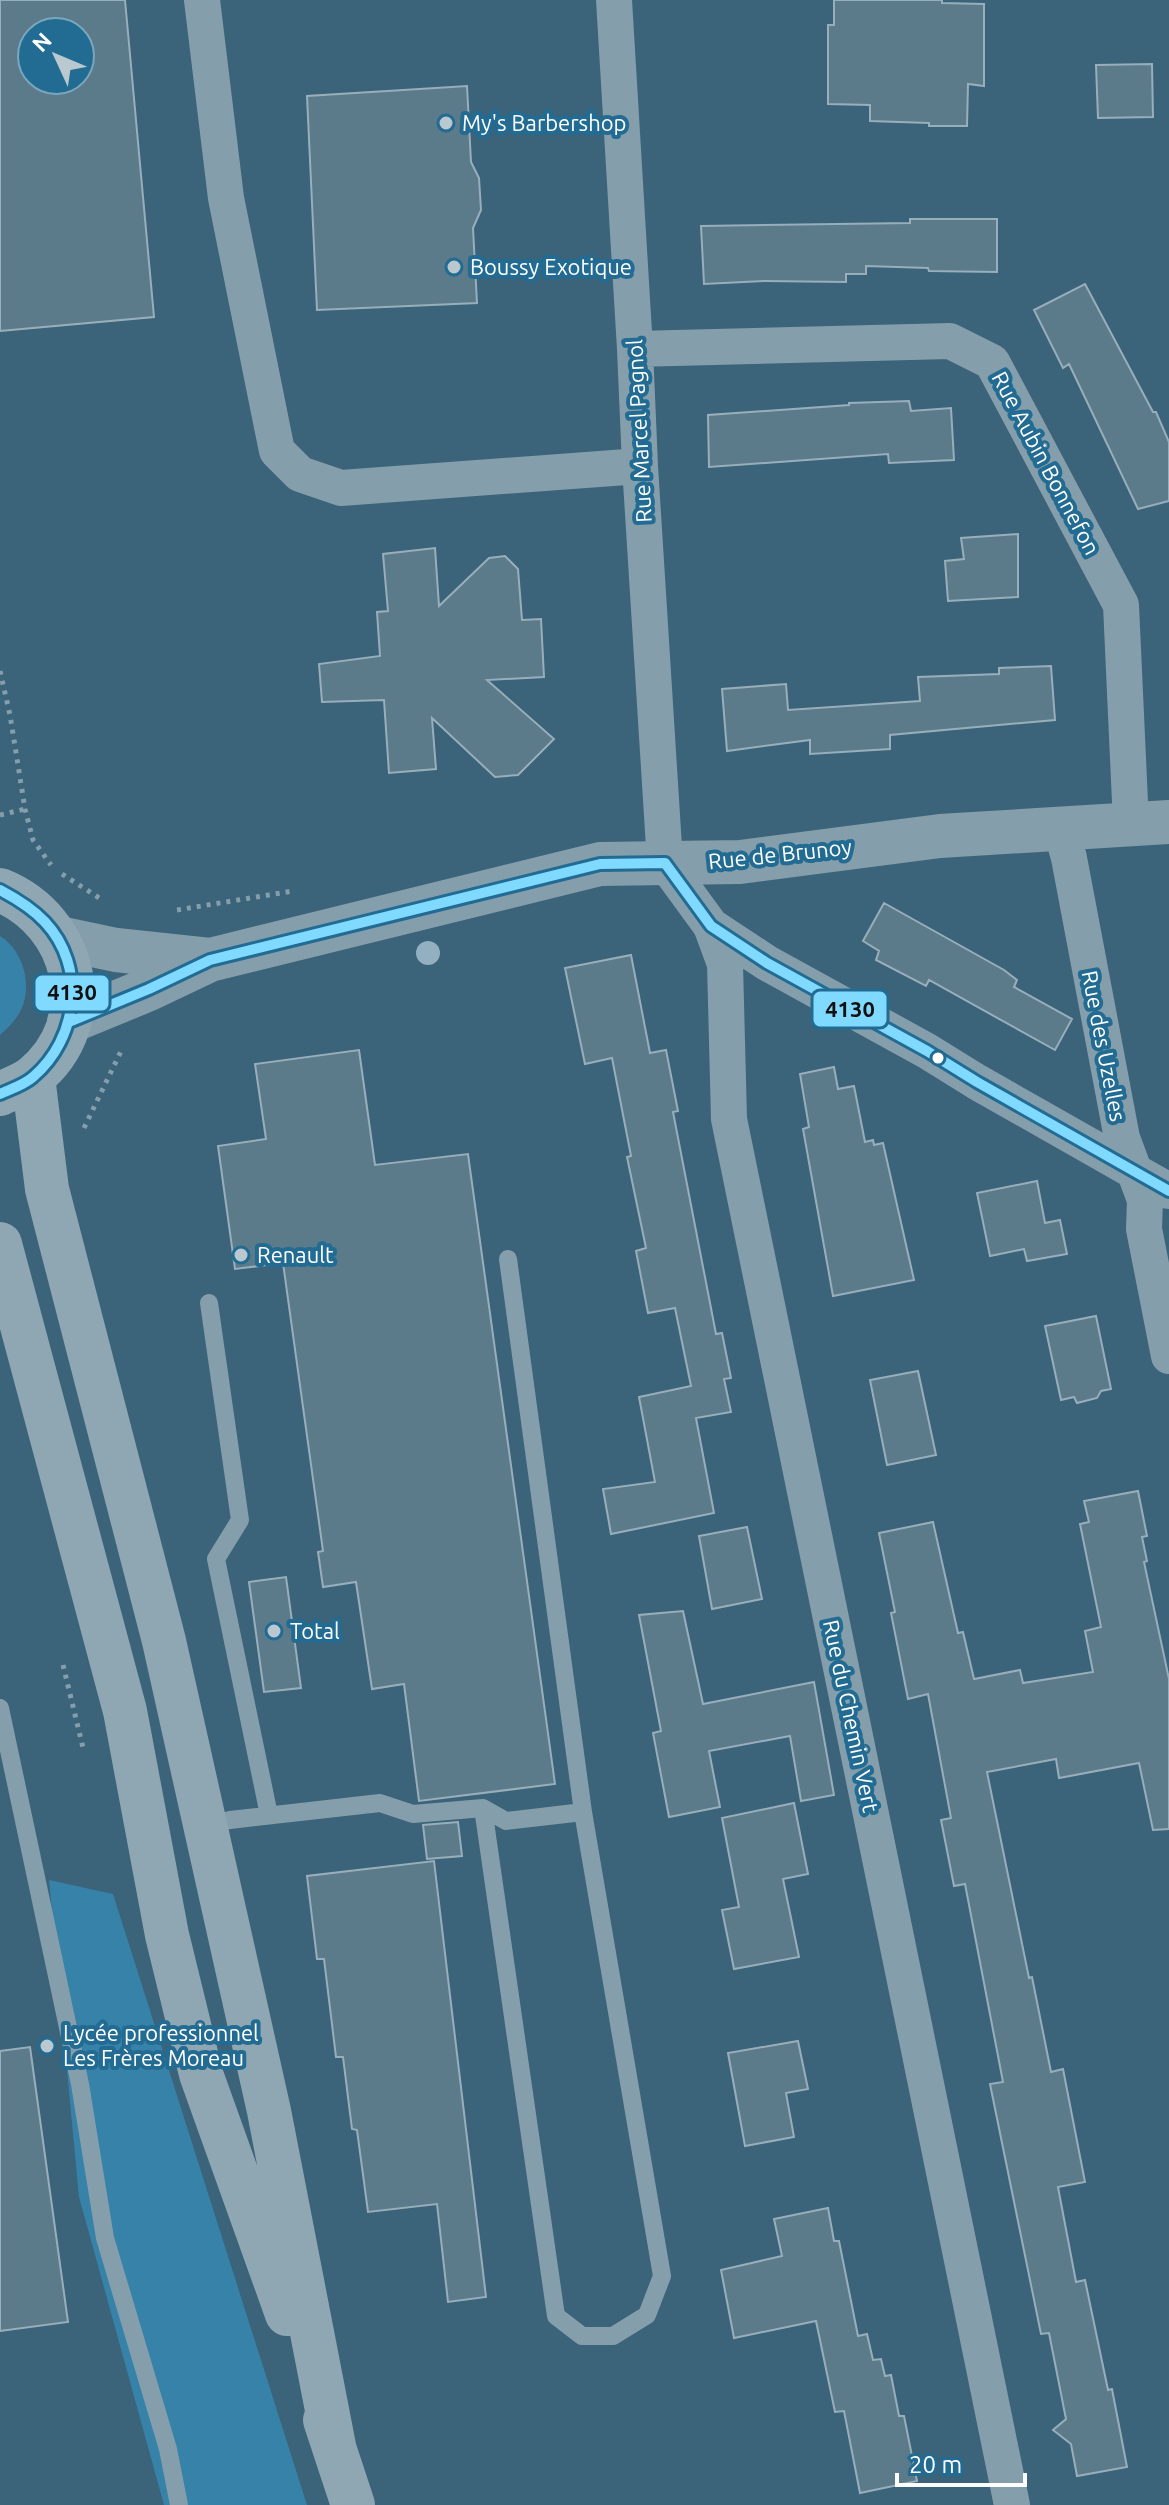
<svg xmlns="http://www.w3.org/2000/svg" width="1169" height="2505" font-family="Ubuntu,sans-serif">
  <style>
    .green { fill: #3782a8 }
    .building { fill: #5b7b8b; stroke: #98aeba; stroke-width: 2; fill-rule: evenodd }
    .lines { fill: none; stroke-linecap: round; stroke-linejoin: round }
    .path { stroke: #849eab; stroke-width: 5; stroke-dasharray: 4 6; stroke-linecap: butt }
    .service { stroke: #849eab; stroke-width: 18 }
    .minor { stroke: #849eab; stroke-width: 36 }
    .tertiary { stroke: #849eab; stroke-width: 44 }
    .primary { stroke: #8fa6b3; stroke-width: 44 }
    .bus-1-casing { stroke: #226b92; stroke-width: 16 }
    .bus-1 { stroke: #80d9ff; stroke-width: 10 }
    .tree { fill: #92b0bf }
    .poi-dot { fill: #bac8d0; stroke: #226b92; stroke-width: 3 }
    .bus-dot { fill: #fff; stroke: #226b92; stroke-width: 3 }
    .labels { text-anchor: middle; stroke-width: 8; stroke-linejoin: round; paint-order: stroke }
    .poi-label { font-size: 22px; fill: #fff; stroke: #226b92; text-anchor: start }
    .street-label { font-size: 22px; fill: #fff; stroke: #226b92 }
    .line-badge { stroke: #226b92; stroke-width: 3 }
    .pale-badge-label { font-size: 22px; text-anchor: middle; font-weight: bold; fill: #111 }
  </style>
  <rect width="100%" height="100%" fill="#3b6379"/>
  <!-- green -->
  <path class="green" d="M0,936c23,14 33,49 21,74 -5,10 -13,18 -21,25z
    M49,1880l64,14 194,611h-143l-85,-308z"/>
  <!-- building -->
  <path class="building" d="M0,0h125l29,317 -154,14zM32,32h48v48h-48z
    M834,0h108v3l42,1v82l-16,-2 -1,42h-38v-3l-59,-2v-16l-42,-1v-79h6z
    M1152,64l1,53 -55,1 -2,-53z
    M467,86l4,76 8,16 2,32 -8,18 4,75 -160,7 -10,-214z
    M910,219h87v53l-68,-1 -1,-3 -62,-2v8h-20v8l-82,-1 -60,3 -3,-58 209,-3z
    M1085,284l68,128h3l13,30v59l-31,8 -69,-145 -6,4 -29,-58z
    M909,401l2,10 40,-3 3,52 -65,3 -1,-9 -179,13 -1,-52 141,-10v-2z
    M1018,534v63l-70,4 -3,-40 19,-2 -3,-21z
    M435,548l4,58 50,-48 16,-2 13,13 4,51 19,-1 3,58 -57,3 67,59 -36,36 -23,2 -63,-59 4,51 -47,4 -5,-73 -62,2 -3,-38 61,-8 -3,-44 11,-1 -5,-57z
    M1051,666l4,54 -165,15v14l-80,5v-14l-83,11 -5,-62 64,-5 2,26 132,-9 -2,-24 81,-3v-6z
    M884,903l120,67 13,10 -3,7 58,32 -17,31 -126,-70 -3,6 -50,-26 3,-9 -16,-10z
    M631,955l19,98 16,-3 12,61 -5,1 43,222 6,-1 9,45 -7,1 7,33 -35,6 18,95 -103,21 -8,-45 52,-7 -16,-85 52,-11 -16,-78 -27,5 -12,-62 10,-3 -19,-91 4,-1 -19,-98 -27,6 -20,-96z
    M359,1050l16,115 93,-11 87,630 -136,17 -15,-117 -32,5 -16,-107 -33,5 -5,-35 5,-1 -40,-288 -48,6 -17,-123 48,-7 -11,-75z
    M834,1067l4,22 16,-3 11,56 8,-2 1,5 9,-2 31,137 -81,16 -30,-167 6,-2 -9,-53z
    M1037,1181l8,42 15,-3 7,34 -40,7 -3,-12 -34,7 -13,-63z
    M1096,1316l15,73 -10,2 -4,7 -20,5 -3,-6 -13,3 -16,-74z
    M918,1371l18,84 -49,10 -17,-85z
    M1138,1491l9,45 -5,1 5,24 -3,1 25,117v150l-16,1 -14,-67 -80,15 -3,-19 -69,13 42,206 3,-1 19,95 12,-3 22,113 -27,5 18,95 9,-2 23,110 4,-1 15,78 -50,9 -6,-32 -18,-14 13,-11 -17,-86 -8,1 -51,-250 13,-2 -38,-198 -11,2 -13,-66 10,-2 -23,-124 -20,5 -17,-86 4,-1 -16,-79 54,-11 25,111 5,-1 11,47 46,-9 3,13 70,-11 -8,-41 16,-4 -21,-103 9,-2 -5,-21z
    M747,1527l15,72 -50,10 -13,-73z
    M286,1577l15,111 -37,4 -15,-110z
    M683,1611l20,93 111,-22 20,113 -33,6 -11,-65 -81,15 11,56 -51,10 -16,-84 8,-2 -22,-116z
    M794,1803l14,71 -25,5 16,78 -65,12 -12,-59 17,-3 -17,-89z
    M458,1822l4,34 -35,3 -4,-34z
    M434,1861l52,436 -38,5 -11,-98 -69,8 -11,-82 -5,-1 -9,-72h-7l-12,-98h-7l-10,-83z
    M798,2041l10,48 -22,4 8,44 -49,9 -17,-93z
    M30,2047l38,275 -68,9v-280z
    M828,2208l6,33h5l19,95 9,-2 6,26 8,-1 4,17 6,-1 8,41h5l13,65 -57,12 -16,-82 -9,1 -19,-91 -82,17 -13,-68 61,-14 -8,-37z"/>
  <g class="lines">
    <!-- path -->
    <path class="path" d="M0,671l10,44 15,94 8,31 18,25
      M0,815l25,-6
      M62,874l42,27
      M177,910l116,-19
      M84,1128l39,-81
      M63,1665l21,87"/>
    <!-- service -->
    <path class="service" d="M209,1303l31,217 -24,39 53,256
      M0,1708l80,376 25,154 63,211 11,56
      M483,1808l73,508 26,20h31l34,-21 15,-39 -79,-464
      M205,1825l25,-5 150,-17 33,11 70,-6 23,13 77,-9 -75,-553"/>
    <!-- minor -->
    <path class="minor" d="M202,0l24,198 51,253 23,23 41,14 299,-22
      M614,0l21,349 5,117 25,397 46,63 56,37 160,88 50,31 192,109
      M635,349l315,-8 42,21 129,243 10,219
      M1061,829l8,29 53,280 23,62 -1,29 25,127
      M711,926l14,38 4,155 283,1386"/>
    <!-- tertiary -->
    <path class="tertiary" d="M59,938l57,12 94,10
      M69,1022l80,-33 61,-29 390,-96 140,-2 200,-26 229,-14"/>
    <!-- primary -->
    <path class="primary" d="M0,890c77,31 101,132 33,187 -9,7 -23,12 -33,17
      M33,1077l14,112 117,452 105,470 65,335
      M0,1244l125,467 42,224 34,139 86,240
      M325,2420l28,85"/>
    <defs>
      <path id="bus-1" d="M0,890c17,9 32,18 45,32 42,45 33,117 -12,155 -9,8 -22,12 -33,17
        M69,1022l80,-33 61,-29 390,-96 65,-1 46,63 56,37 160,88 50,31 192,109"/>
    </defs>
    <!-- bus-1 casing -->
    <use href="#bus-1" class="bus-1-casing"/>
    <!-- bus-1 -->
    <use href="#bus-1" class="bus-1"/>
  </g>
  <!-- trees -->
  <circle class="tree" cx="428" cy="953" r="12"/>
  <!-- markers -->
  <g class="poi-dot">
    <circle cx="446" cy="123" r="8"/>
    <circle cx="454" cy="267" r="8"/>
    <circle cx="241" cy="1255" r="8"/>
    <circle cx="274" cy="1631" r="8"/>
    <circle cx="47" cy="2046" r="8"/>
  </g>
  <circle class="bus-dot" cx="938" cy="1058" r="7"/>
  <g class="labels">
    <!-- poi labels -->
    <g class="poi-label">
      <text x="462" y="131">My's Barbershop</text>
      <text x="470" y="275">Boussy Exotique</text>
      <text x="257" y="1263">Renault</text>
      <text x="290" y="1639">Total</text>
      <text x="63" y="2041">Lycée professionnel<tspan x="63" dy="25">Les Frères Moreau</tspan></text>
    </g>
    <!-- street labels -->
    <g class="street-label">
      <text transform="translate(639 431) rotate(-93)" y="8">Rue Marcel Pagnol</text>
      <text transform="translate(1046 463) rotate(62)" y="8">Rue Aubin Bonnefon</text>
      <text transform="translate(780 854) rotate(-6)" y="8">Rue de Brunoy</text>
      <text transform="translate(1104 1046) rotate(79)" y="8">Rue des Uzelles</text>
      <text transform="translate(851 1716) rotate(78)" y="8">Rue du Chemin Vert</text>
    </g>
  </g>
  <g class="line-badge">
    <rect x="34" y="974" width="76" height="38" rx="8" fill="#80d9ff"/>
    <rect x="812" y="990" width="76" height="38" rx="8" fill="#80d9ff"/>
  </g>
  <g class="pale-badge-label">
    <text x="72" y="1000">4130</text>
    <text x="850" y="1017">4130</text>
  </g>
  <!-- north arrow -->
  <g transform="translate(56 56) rotate(314)"><circle r="38" fill="#226b92" stroke="#7aa6be" stroke-width="2"/>
  <path d="M0-6L14 30L0 20L-14 30Z" fill="#bac8d0"/>
  <text y="-12" font-size="22" font-weight="bold" text-anchor="middle" fill="#ffffff">N</text>
  </g>
  <!-- scale -->
  <path d="M897 2473v12h128v-12" fill="none" stroke="#ffffff" stroke-width="4"/>
  <text x="909" y="2473" font-size="24" fill="#ffffff" stroke="#226b92" stroke-width="6" paint-order="stroke">20 m</text>
</svg>
